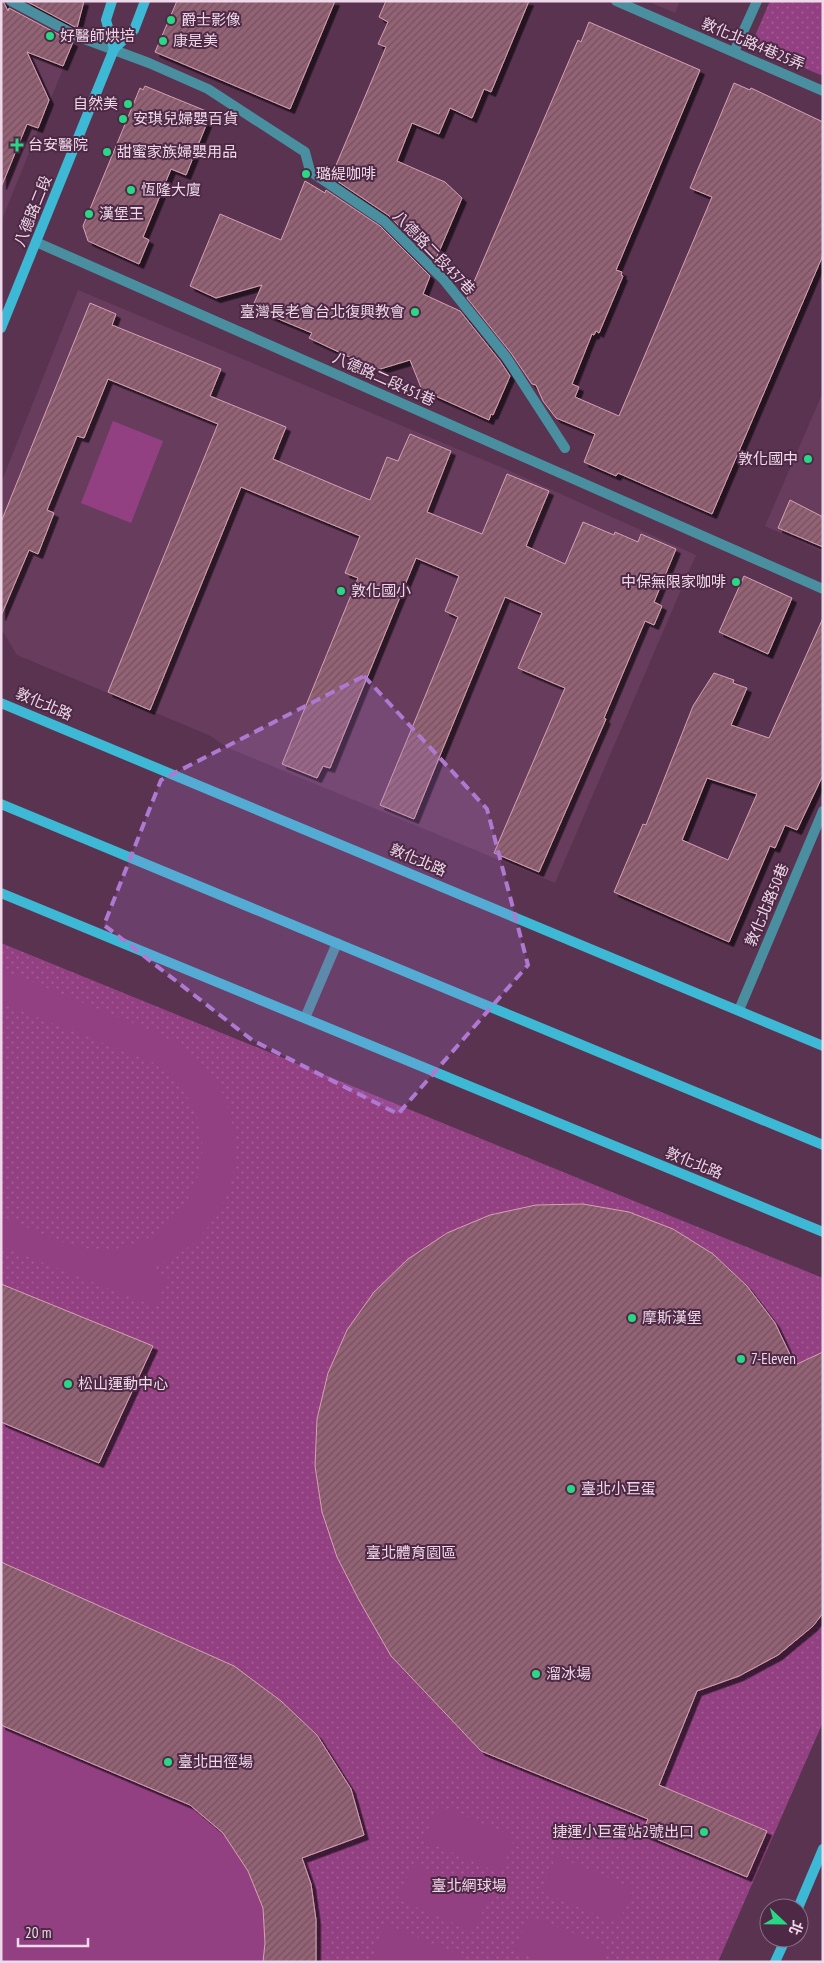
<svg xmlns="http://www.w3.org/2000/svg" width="824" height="1963" font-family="'PT Sans Narrow','Noto Sans TC',sans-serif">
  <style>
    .built { fill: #683c5d }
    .green { fill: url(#green-dots) }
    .pitch { fill: #934082 }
    .building { fill: url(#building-hatch); stroke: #d7a1b3; fill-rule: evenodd; filter: url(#shadow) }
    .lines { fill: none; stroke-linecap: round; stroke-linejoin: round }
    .street { stroke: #498fa0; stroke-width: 10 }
    .secondary { stroke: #3eb9d5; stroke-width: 10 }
    .marked { fill: #af79d2; fill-opacity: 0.2; stroke: #af79d2; stroke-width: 4; stroke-dasharray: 10 6; stroke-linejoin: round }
    .poi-dot { fill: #28d885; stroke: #4d2945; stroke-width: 2 }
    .labels { text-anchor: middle; stroke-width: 4; stroke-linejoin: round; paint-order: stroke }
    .poi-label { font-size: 15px; fill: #efd8e9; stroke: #4d2945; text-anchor: start }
    .street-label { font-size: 15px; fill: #efd8e9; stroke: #4d2945 }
    .park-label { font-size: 15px; fill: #f2d7ea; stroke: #4d2945 }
  </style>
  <defs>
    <pattern id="green-dots" width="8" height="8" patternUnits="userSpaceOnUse" patternTransform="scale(1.25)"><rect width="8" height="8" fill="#934082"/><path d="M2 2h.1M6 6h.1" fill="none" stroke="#a25b94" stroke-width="1.8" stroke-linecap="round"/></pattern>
    <pattern id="building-hatch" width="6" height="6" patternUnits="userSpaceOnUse" patternTransform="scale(1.25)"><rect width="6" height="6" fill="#936274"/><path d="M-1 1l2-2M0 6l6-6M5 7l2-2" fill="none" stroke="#71535f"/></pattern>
    <filter id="shadow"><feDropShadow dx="4.5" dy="4.5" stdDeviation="0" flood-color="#0009"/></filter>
  </defs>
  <rect width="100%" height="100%" fill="#593350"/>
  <!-- built -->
  <path class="built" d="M647,1h33l-5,12z
    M1,42l62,27 -62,153z
    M78,290l432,181 186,84 -141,328 -329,-136 -17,-12 -15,-6 -177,-74 -16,-27v-145z
    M823,392v160l-58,-26z"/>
  <!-- green -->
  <path class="green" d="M770,1h53v75l-72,-31z
    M1,943l822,335v444l-105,240h-717z"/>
  <!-- pitch -->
  <path class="pitch" d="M113,421l50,20 -32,82 -50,-20z
    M1,969c34,14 68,28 102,42 29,12 61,22 86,41 37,28 52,77 44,122 -7,34 -28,64 -57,82 -8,6 -18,9 -27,13l19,8 -12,30 -155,-61v-30c32,13 66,33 101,34 63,1 114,-66 97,-127 -7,-26 -24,-44 -45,-60l-153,-60z
    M1,1562l233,104 47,35 36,34 34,54 13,46 -62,23c12,37 14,65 14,104h-315z
    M439,1805l76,32 -15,36 -77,-33z
    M556,1856l77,32 -15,36 -77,-33z
    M413,1864l76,33 -15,35 -76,-33z
    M529,1915l78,32 -6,15h-59l-27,-12z
    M385,1924l78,32 -2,6h-81l-8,-4z"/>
  <!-- building -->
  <path class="building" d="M1,1h2l5,10 1,-3 64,34 -10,24 -36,-14 22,48 -11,28 -11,-4 -25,61z
    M26,1h58l-7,27z
    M177,1h158l-45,108 -135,-57z
    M386,1h143l-38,91 -7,-3 -12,29 -22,-10 -11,26 -27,-11 -15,38 48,21 17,16 -27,63 -47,-46 -57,-38 55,-130 -8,-3 10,-22 -9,-5z
    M589,22l111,48 -84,200 6,2 -1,3 2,1 -24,57 -3,-2 -2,4 -2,-1 -20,50 7,3 -4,10 44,19 93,-219 -22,-9 44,-105 16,7 1,-2 72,34v133l-111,259 -94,-41 -2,3 -32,-14 11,-28 -39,-16 -13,-17 -7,-16 -4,-1 -21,-31 -44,-55 111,-258 3,2z
    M145,86l66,27 -25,62 -15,-6 -28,68 6,3 -10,24 -51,-23 -5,-15 57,-138 3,2z
    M305,181l20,12 1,-3 54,36 50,50 -7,18 37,17 40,50 10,15 -17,39 -2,-1 -2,6 -67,-30 -12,-30 -33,10 -68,-32 3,-5 -60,-25 10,-23 -46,13 -26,-12 30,-72 61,26z
    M90,303l26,11 -4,11 109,44 -11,27 76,31 -13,32 97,41 17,-43 11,4 12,-27 41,17 -24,61 55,22 25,-60 42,17 -23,55 39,18 18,-42 31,13 1,-3 23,10 3,-8 35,15 -22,53 8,4 -8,19 -9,-4 -41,97 2,1 -67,153 -45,-19 71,-165 -47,-20 24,-55 -37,-16 -91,222 -34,-14 78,-188 -13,-6 14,-35 -43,-18 -86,210 -7,-2 -6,12 -35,-14 76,-186 -13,-5 15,-37 -119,-49 -91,223 -42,-18 110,-268 -110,-45 -24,59 -7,-2 -30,74 7,3 -16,41 -9,-4 -28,66v-94z
    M790,500l33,17v30l-45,-19z
    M744,576l48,22 -24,56 -49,-22z
    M823,618v157l-26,55 -12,-5 -10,23 -5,-2 -41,96 -115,-50 29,-68 3,1 47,-119 21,-33 20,7 -1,3 14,5 -16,37 38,13zM707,778l50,16 -29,66 -46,-20z
    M583,1204l46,8 44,17 40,25 34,32 28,37 20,42 28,-13v261l-10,13 -35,29 -39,21 -42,15 -38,94 108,46 -20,46 -105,-44 6,-14 -167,-68 -90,-95 -32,-56 -22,-43 -15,-45 -7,-46 2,-47 11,-46 19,-43 27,-38 34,-33 39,-26 43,-18 46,-10z
    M1,1284l152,62 -54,117 -98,-41z
    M1,1562l233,104 47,35 36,34 34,54 13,46 -62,23 9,26 5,36v42h-53l2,-19 -2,-35 -15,-37 -25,-38 -33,-28 -189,-80z"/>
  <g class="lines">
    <!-- street -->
    <path class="street" d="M11,1l68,36 70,26 59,26 97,63 5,19 74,50 60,59 62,77 59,91
      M616,1l207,90
      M734,52l23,-51
      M36,242l787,347
      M739,1010l84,-199
      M305,1018l32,-75"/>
    <!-- secondary -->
    <path class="secondary" d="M112,1l-6,19 8,29
      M1,328l113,-279 20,-19 11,-29
      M1,703l822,343
      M1,804l822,341
      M1,893l822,339
      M798,1908l25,-59
      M775,1962l11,-24"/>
  </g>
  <!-- marked area -->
  <path class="marked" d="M364,676l123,133 41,156 -130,149 -146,-74 -148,-115 57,-145z"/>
  <!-- markers -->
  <g class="poi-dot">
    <circle cx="171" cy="20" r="5"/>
    <circle cx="50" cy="36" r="5"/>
    <circle cx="163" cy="41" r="5"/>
    <circle cx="128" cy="104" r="5"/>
    <circle cx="123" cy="119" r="5"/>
    <path d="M14.5 137.5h5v5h5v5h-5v5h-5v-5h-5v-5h5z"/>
    <circle cx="107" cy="152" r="5"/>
    <circle cx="306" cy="174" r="5"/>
    <circle cx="131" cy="190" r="5"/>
    <circle cx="89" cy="214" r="5"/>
    <circle cx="415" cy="312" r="5"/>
    <circle cx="808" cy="459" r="5"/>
    <circle cx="736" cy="582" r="5"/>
    <circle cx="341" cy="591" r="5"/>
    <circle cx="632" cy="1318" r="5"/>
    <circle cx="741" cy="1359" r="5"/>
    <circle cx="68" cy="1384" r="5"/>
    <circle cx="571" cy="1489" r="5"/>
    <circle cx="536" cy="1674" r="5"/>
    <circle cx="168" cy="1762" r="5"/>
    <circle cx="704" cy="1832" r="5"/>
  </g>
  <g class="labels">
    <!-- poi labels -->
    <g class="poi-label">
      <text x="181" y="25">爵士影像</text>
      <text x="60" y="41">好醫師烘培</text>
      <text x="173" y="46">康是美</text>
      <text x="118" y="109" text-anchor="end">自然美</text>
      <text x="133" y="124">安琪兒婦嬰百貨</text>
      <text x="28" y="150">台安醫院</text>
      <text x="117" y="157">甜蜜家族婦嬰用品</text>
      <text x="316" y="179">璐緹咖啡</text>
      <text x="141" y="195">恆隆大廈</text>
      <text x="99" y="219">漢堡王</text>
      <text x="405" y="317" text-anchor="end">臺灣長老會台北復興教會</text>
      <text x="798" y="464" text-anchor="end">敦化國中</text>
      <text x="726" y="587" text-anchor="end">中保無限家咖啡</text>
      <text x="351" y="596">敦化國小</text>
      <text x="642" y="1323">摩斯漢堡</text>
      <text x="751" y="1364">7-Eleven</text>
      <text x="78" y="1389">松山運動中心</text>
      <text x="581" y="1494">臺北小巨蛋</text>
      <text x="546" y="1679">溜冰場</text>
      <text x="178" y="1767">臺北田徑場</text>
      <text x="694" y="1837" text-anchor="end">捷運小巨蛋站2號出口</text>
    </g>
    <!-- street labels -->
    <g class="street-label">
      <text transform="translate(753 44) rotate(23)" y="5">敦化北路4巷25弄</text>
      <text transform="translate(33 211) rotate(-68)" y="5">八德路二段</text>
      <text transform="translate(434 253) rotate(46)" y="5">八德路二段437巷</text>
      <text transform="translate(384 379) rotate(24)" y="5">八德路二段451巷</text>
      <text transform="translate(44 704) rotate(23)" y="5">敦化北路</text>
      <text transform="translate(418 860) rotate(23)" y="5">敦化北路</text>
      <text transform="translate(767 905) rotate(-67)" y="5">敦化北路50巷</text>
      <text transform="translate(694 1163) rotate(22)" y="5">敦化北路</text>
    </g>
    <!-- park labels -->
    <g class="park-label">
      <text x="411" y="1558">臺北體育園區</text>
      <text x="469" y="1891">臺北網球場</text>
    </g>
  </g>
  <!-- border -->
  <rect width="824" height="1963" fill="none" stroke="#efd8e9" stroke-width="5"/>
  <!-- north arrow -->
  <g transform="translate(784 1923) rotate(112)"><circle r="24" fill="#4d2945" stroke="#8e6f87"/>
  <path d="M0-4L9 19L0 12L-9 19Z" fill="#28d885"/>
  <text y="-8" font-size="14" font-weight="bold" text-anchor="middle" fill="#efd8e9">北</text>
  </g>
  <!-- scale -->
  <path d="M18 1938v8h70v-8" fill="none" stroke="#efd8e9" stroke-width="2.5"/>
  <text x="25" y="1938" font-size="15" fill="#efd8e9" stroke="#4d2945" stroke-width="4" paint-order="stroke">20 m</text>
</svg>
